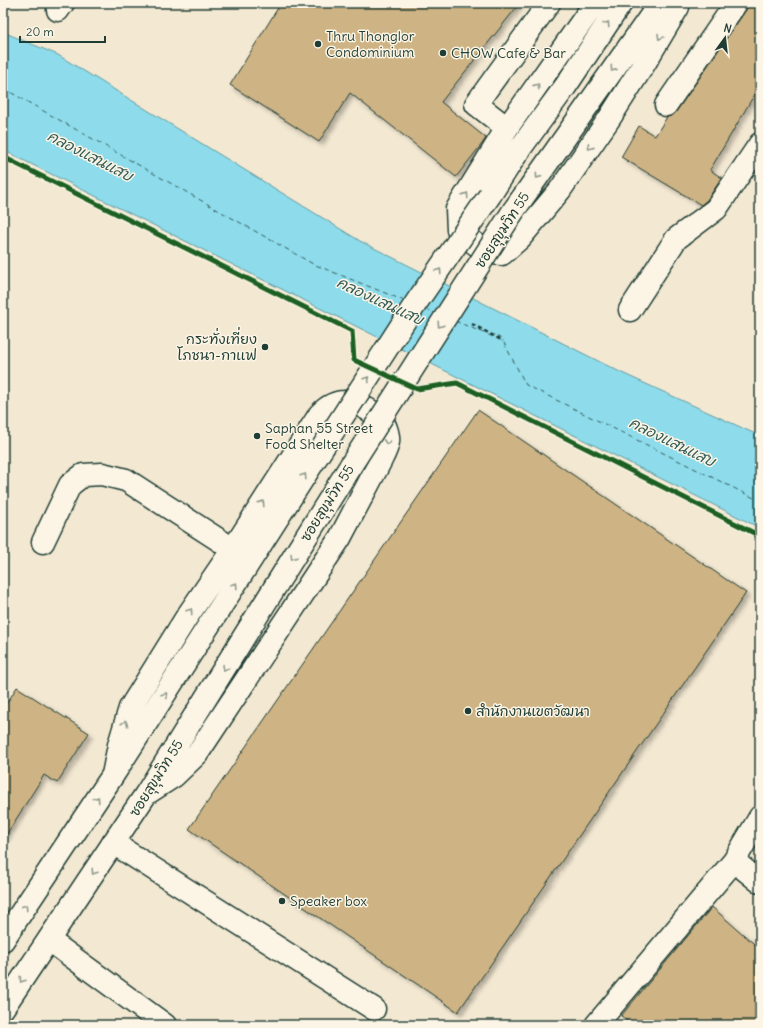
<svg xmlns="http://www.w3.org/2000/svg" width="763" height="1028" font-family="Delius,'Playpen Sans Thai',sans-serif">
  <style>
    .water { fill: #8ddbeb; stroke: #619ca2 }
    .lines { fill: none; stroke-linecap: round; stroke-linejoin: round }
    .ferry { stroke: #355d59; stroke-width: 1; stroke-dasharray: 5 4; stroke-linecap: butt }
    .building { fill: #ceb384; stroke: #1f3d34; filter: url(#shadow) }
    .minor-casing { stroke: #1f3d34; stroke-width: 25 }
    .major-casing { stroke: #1f3d34; stroke-width: 25 }
    .path { stroke: #1f3d34; stroke-width: 2.5; stroke-dasharray: 4 3; stroke-linecap: butt }
    .minor { stroke: #fcf5e5; stroke-width: 22 }
    .major { stroke: #fcf5e5; stroke-width: 22 }
    .major-bridge-casing { stroke: #1f3d34; stroke-width: 25; stroke-linecap: butt }
    .major-bridge { stroke: #fcf5e5; stroke-width: 22 }
    .cycleway-casing { stroke: #fcf5e5; stroke-width: 8 }
    .cycleway { stroke: #1b5e20; stroke-width: 5 }
    .oneway { stroke: #8e998c }
    .poi-dot { fill: #1f3d34; stroke: #fcf5e5; stroke-width: 1.5 }
    .labels { text-anchor: middle; stroke-width: 3; stroke-linejoin: round; paint-order: stroke }
    .poi-label { font-size: 14px; fill: #1f3d34; stroke: #fcf5e5; text-anchor: start }
    .street-label { font-size: 14px; fill: #1f3d34; stroke: #fcf5e5 }
    .water-label { font-size: 15px; font-style: italic; fill: #355d59; stroke: #fcf5e5 }
  </style>
  <defs>
    <filter id="shadow"><feDropShadow dx="3.5" dy="3.5" stdDeviation="2" flood-color="#0004"/></filter>
  </defs>
  <rect width="100%" height="100%" fill="#f3e8d2"/>
  <filter id="ink" filterUnits="userSpaceOnUse"><feTurbulence type="fractalNoise" baseFrequency=".025" numOctaves="2"/><feDisplacementMap in="SourceGraphic" scale="8" xChannelSelector="R" yChannelSelector="G"/><feConvolveMatrix kernelMatrix="1 2 1 2 8 2 1 2 1" color-interpolation-filters="sRGB"/></filter>
  <g filter="url(#ink)">
    <!-- water -->
    <path class="water" d="M3,32l55,23 302,186 262,132 138,63v92l-757,-378z"/>
    <g class="lines">
      <!-- ferry -->
      <path class="ferry" d="M3,88l310,176 92,37
        M425,309l10,4
        M455,321l48,20 23,44 234,116"/>
    </g>
    <!-- building -->
    <path class="building" d="M281,3h239l-79,99 45,36 -4,6 -26,33 -106,-84 -31,49 -89,-57z
      M748,3h12v82l-50,85 12,8 -15,22 -6,5 -80,-48 18,-31 16,10 12,-19 5,-1 4,-4 70,-102z
      M478,410l268,183 -288,419 -269,-183z
      M17,687l72,46 -32,50 -13,-8 -41,65v-131z
      M712,907l48,42v76h-127l-12,-9z"/>
    <g class="lines">
      <defs>
        <path id="minor" d="M58,10l5,-7
          M666,105l70,-102
          M507,128l-31,-24 73,-101
          M630,310l46,-71 40,-30 44,-65
          M43,542l27,-57 13,-10 19,-1 24,6 107,69
          M113,843l261,166
          M734,861l26,21
          M49,940l116,85
          M596,1025l138,-164 26,-44"/>
        <path id="major" d="M595,3l-88,125 -50,81 1,21 19,15 15,8 10,1 18,-16 40,-48 49,-71 35,-55 34,-57v-4
          M490,195l29,-45 46,-63 56,-84
          M514,210l146,-207
          M113,775l6,-30 11,-37 56,-90 47,-69 87,-135c7,-7 14,-12 24,-12 12,-1 31,10 38,19 4,5 7,15 6,21 -1,7 -5,14 -8,20l-40,76 -143,216 -23,22 -28,18
          M3,940l110,-165 210,-328
          M3,1008l143,-214 205,-329"/>
      </defs>
      <!-- minor casing -->
      <use href="#minor" class="minor-casing"/>
      <!-- major casing -->
      <use href="#major" class="major-casing"/>
      <!-- path -->
      <path class="path" d="M472,324l31,17"/>
      <!-- minor -->
      <use href="#minor" class="minor"/>
      <!-- major -->
      <use href="#major" class="major"/>
      <defs>
        <path id="major-bridge" d="M323,447l93,-144 74,-108
          M351,465l163,-255"/>
      </defs>
      <!-- major-bridge casing -->
      <use href="#major-bridge" class="major-bridge-casing"/>
      <!-- major-bridge -->
      <use href="#major-bridge" class="major-bridge"/>
      <defs>
        <path id="cycleway" d="M3,157l349,174 2,29 63,29 40,-6 303,153"/>
      </defs>
      <!-- cycleway casing -->
      <use href="#cycleway" class="cycleway-casing"/>
      <!-- cycleway -->
      <use href="#cycleway" class="cycleway"/>
    </g>
    <!-- one-way arrows -->
    <defs><path id="oneway-chevron" d="M-2-3.5L2.5 0L-2 3.5" fill="none" stroke-width="1.6" stroke-linecap="round" stroke-linejoin="round"/></defs>
    <g class="oneway">
      <use href="#oneway-chevron" transform="translate(607 24) rotate(-56)"/>
      <use href="#oneway-chevron" transform="translate(660 37) rotate(121)"/>
      <use href="#oneway-chevron" transform="translate(613 69) rotate(125)"/>
      <use href="#oneway-chevron" transform="translate(537 86) rotate(-55)"/>
      <use href="#oneway-chevron" transform="translate(590 147) rotate(125)"/>
      <use href="#oneway-chevron" transform="translate(538 176) rotate(125)"/>
      <use href="#oneway-chevron" transform="translate(466 195) rotate(-56)"/>
      <use href="#oneway-chevron" transform="translate(439 271) rotate(-56)"/>
      <use href="#oneway-chevron" transform="translate(440 325) rotate(123)"/>
      <use href="#oneway-chevron" transform="translate(367 379) rotate(-57)"/>
      <use href="#oneway-chevron" transform="translate(387 442) rotate(94)"/>
      <use href="#oneway-chevron" transform="translate(304 476) rotate(-57)"/>
      <use href="#oneway-chevron" transform="translate(262 503) rotate(-57)"/>
      <use href="#oneway-chevron" transform="translate(293 557) rotate(122)"/>
      <use href="#oneway-chevron" transform="translate(235 585) rotate(-57)"/>
      <use href="#oneway-chevron" transform="translate(190 611) rotate(-56)"/>
      <use href="#oneway-chevron" transform="translate(225 668) rotate(122)"/>
      <use href="#oneway-chevron" transform="translate(165 695) rotate(-57)"/>
      <use href="#oneway-chevron" transform="translate(125 723) rotate(-73)"/>
      <use href="#oneway-chevron" transform="translate(97 799) rotate(-56)"/>
      <use href="#oneway-chevron" transform="translate(94 872) rotate(124)"/>
      <use href="#oneway-chevron" transform="translate(25 907) rotate(-56)"/>
      <use href="#oneway-chevron" transform="translate(22 980) rotate(124)"/>
    </g>
  </g>
  <!-- markers -->
  <g class="poi-dot">
    <circle cx="318" cy="44" r="4"/>
    <circle cx="443" cy="53" r="4"/>
    <circle cx="265" cy="347" r="4"/>
    <circle cx="257" cy="436" r="4"/>
    <circle cx="468" cy="711" r="4"/>
    <circle cx="282" cy="901" r="4"/>
  </g>
  <g class="labels">
    <!-- poi labels -->
    <g class="poi-label">
      <text x="326" y="41">Thru Thonglor<tspan x="326" dy="16">Condominium</tspan></text>
      <text x="451" y="58">CHOW Cafe &amp; Bar</text>
      <text x="257" y="344" text-anchor="end">กระทั่งเที่ยง<tspan x="257" dy="16">โภชนา-กาแฟ</tspan></text>
      <text x="265" y="433">Saphan 55 Street<tspan x="265" dy="16">Food Shelter</tspan></text>
      <text x="476" y="716">สำนักงานเขตวัฒนา</text>
      <text x="290" y="906">Speaker box</text>
    </g>
    <!-- street labels -->
    <g class="street-label">
      <text transform="translate(502 230) rotate(-57)" y="5">ซอยสุขุมวิท 55</text>
      <text transform="translate(327 503) rotate(-58)" y="5">ซอยสุขุมวิท 55</text>
      <text transform="translate(156 778) rotate(-58)" y="5">ซอยสุขุมวิท 55</text>
    </g>
    <!-- water labels -->
    <g class="water-label">
      <text transform="translate(90 156) rotate(27)" y="5">คลองแสนแสบ</text>
      <text transform="translate(380 301) rotate(25)" y="5">คลองแสนแสบ</text>
      <text transform="translate(672 442) rotate(26)" y="5">คลองแสนแสบ</text>
    </g>
  </g>
  <!-- margin -->
  <rect width="763" height="1028" fill="none" stroke="#fcf5e5" stroke-width="16"/>
  <rect x="8" y="8" width="747" height="1012" fill="none" stroke="#1f3d34" stroke-width="1.5" filter="url(#ink)"/>
  <!-- north arrow -->
  <g transform="translate(725 38) rotate(15)" stroke="#fcf5e5" stroke-width="3" paint-order="stroke">
  <path d="M0-3L7 15L0 10L-7 15Z" fill="#1f3d34"/>
  <text y="-6" font-size="11" font-weight="bold" text-anchor="middle" fill="#1f3d34">N</text>
  </g>
  <!-- scale -->
  <path d="M20 36v6h85v-6" fill="none" stroke="#1f3d34" stroke-width="2"/>
  <text x="26" y="36" font-size="12" fill="#1f3d34" stroke="#fcf5e5" stroke-width="3" paint-order="stroke">20 m</text>
</svg>
